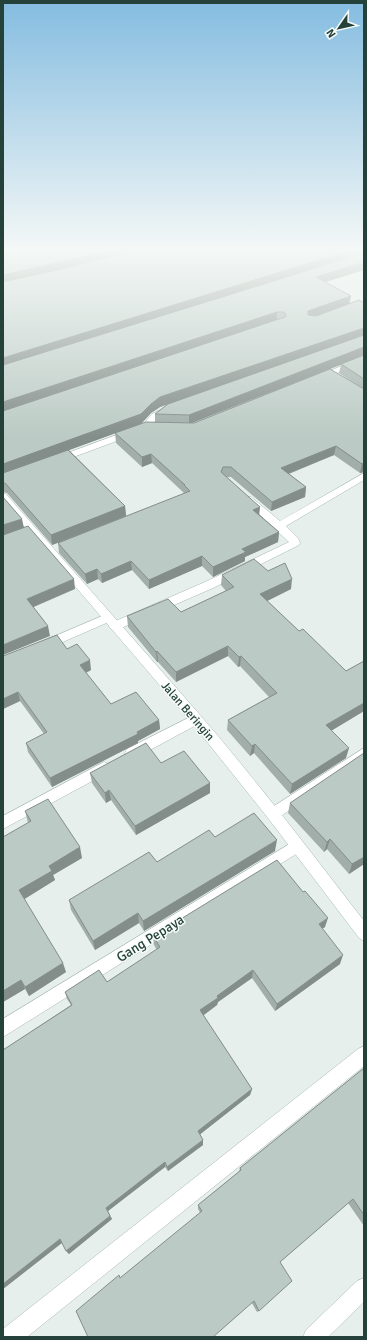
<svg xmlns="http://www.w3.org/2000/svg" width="367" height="1340" font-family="Signika,sans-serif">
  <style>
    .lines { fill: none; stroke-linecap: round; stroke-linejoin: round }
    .street-casing { stroke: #a8b8b2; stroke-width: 1 }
    .secondary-casing { stroke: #a4bbb3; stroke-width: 1 }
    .street { fill: #fff; fill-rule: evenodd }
    .secondary { fill: #fff; fill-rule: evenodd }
    .wall { fill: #a1aea9; fill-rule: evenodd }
    .shaded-wall { fill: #838d89 }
    .building { fill: #bbcac4; stroke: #838d89 }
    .labels { text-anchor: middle; stroke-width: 3; stroke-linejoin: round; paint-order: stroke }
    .street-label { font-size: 12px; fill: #24423a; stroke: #f7fbf9 }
    .near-street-label { font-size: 14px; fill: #24423a; stroke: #f7fbf9 }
  </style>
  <rect width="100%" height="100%" fill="#e6efeb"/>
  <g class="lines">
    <defs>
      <path id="street" d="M364,357v5l-42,17h-3l-4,-2z
        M169,406l4,3 -1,2 -14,7 -10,11h-6l-1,-2 11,-13z
        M130,430l3,1 1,2 -1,2 -73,27h-6l-2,-2 2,-2z
        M364,473v7l-78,46 12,12 2,5 -1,2 -86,43 -94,41 -4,1 -4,-1 -2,-3 2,-3 94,-41 84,-40 -44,-41 -2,-2 2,-2h6l29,24z
        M107,614l4,1 2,3 -2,3 -62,27 -4,1 -4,-1 -2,-3 2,-3z
        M196,714l4,1 2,4 -2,4 -63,34 -5,1 -5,-1 -2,-4 2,-4z
        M364,748v12l-86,58 -5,2 -5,-2 -2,-4 2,-4z
        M104,762l5,2 2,4 -2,4 -106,57v-13z
        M296,840l5,1 2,5 -2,5 -298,186v-18z
        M364,1046v20l-337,271h-24v-8l355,-280z
        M364,1278v24l-36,35h-25l3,-7 51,-49z"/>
      <path id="secondary" d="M3,493l3,1c64,74 130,147 194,221 57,66 110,136 164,206v20l-5,-3 -91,-120 -76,-95 -189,-221z"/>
    </defs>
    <!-- street casing -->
    <use href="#street" class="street-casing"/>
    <!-- secondary casing -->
    <use href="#secondary" class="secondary-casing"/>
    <!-- street -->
    <use href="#street" class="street"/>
    <!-- secondary -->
    <use href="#secondary" class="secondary"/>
  </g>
  <!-- wall -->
  <path class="wall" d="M3,251h361v19l-39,12 25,22 14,-2v170l-4,1 -26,-18 -45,19 17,13 -1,10 -34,14 -40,-34h-4l33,38 19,17 -1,10 -33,15v4l-32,16 -11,-11 -53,23 -17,-19 -30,13 -4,-4 -11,5 -28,-31 -1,-10 126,-49v-1l-32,-30 -10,4 -26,-24 -1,-10 -46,17 56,56 1,10 -74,29 -45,-52 -4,-1zM341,365l-2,8 21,14 -30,-18zM304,379l-110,44h-2zM167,404l-12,10v8l-14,2 10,-11 9,-6z
    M268,571l23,18 -24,12 32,30 47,40 18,-10v50l-33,20 15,27 -56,36 -36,-41 -4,3 -23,-26 1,-10 41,-23 -29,-31 -2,1 -10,-11 -52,26 -18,-20h-1l-29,-35 -1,-11 54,-4 45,-21 -5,-6 1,-10z
    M67,649l24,21 -5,3 25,31 48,16 1,9 -22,12v2l-86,44 -24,-35 -2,-9 18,-9 -24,-33 -17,8v-53z
    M161,763l49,20v10l-74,42 -25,-35 -5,3 -14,-20 -2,-10z
    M290,803l74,61 -15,10 -22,-25 -3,3 -36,-39z
    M25,811l57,47 -29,17 2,5 -31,19 42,73 -37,24 -4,-7 -22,13 25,-179z
    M215,837l60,14 -131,80 -5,-8 -44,27 -24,-40 -2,-10z
    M325,927l-3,2 18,35 -65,47 -23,-33 -34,24 -1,3 -14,10 49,74 -2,6 -50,39 3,6v5l-35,26 -3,-4 -57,44 4,8 -43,35 -7,-11 -59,46v-239l68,-45 -4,-6 -2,-7 42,-10 50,-32 -3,-5 -1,-9z
    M364,1068v158l-16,-23 -68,59 -21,49 -2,1 -59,-103v-4l41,-33 1,-4z"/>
  <!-- shaded-wall -->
  <path class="shaded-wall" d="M3,251h25l-25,5z
    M109,251h35l-141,33v-9z
    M348,251h16v3l-361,113v-9z
    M364,262v8l-49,15 1,-8z
    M351,296l-2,9 -43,15 2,-9z
    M277,312v9l-274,91v-10z
    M364,328v8l-204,71 -9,6 -10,11 -138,50v-10l148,-60 9,-7z
    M364,347l-1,9 -174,68v-9z
    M336,446l-2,9 -54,22 1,-9z
    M151,454l1,9 -10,4v-10z
    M364,463v9l-4,1 2,-9z
    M306,487l-1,10 -34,14 1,-9z
    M125,506l1,10 -74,29 -1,-10z
    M260,507l-1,10 -6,-7z
    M22,519l2,9 -21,8v-11z
    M279,532l-1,10 -33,15v4l-32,16v-10l29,-18z
    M202,556v10l-53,23v-9z
    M131,561l1,9 -30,13 -1,-9z
    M97,569l1,10 -11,5 -2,-10z
    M74,579l1,10 -46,20 -2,-10z
    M292,579l-1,10 -32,16 1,-11z
    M48,626l2,10 -47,19v-10z
    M228,646v10l-52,26v-10z
    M157,651l1,11h-1l-1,-10z
    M241,656l-1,10 -2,1 1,-10z
    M90,660l1,10 -10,5 -1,-10z
    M18,692l2,9 -17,8v-10z
    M364,703v8l-40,24 2,-10z
    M159,720l1,9 -22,12v2l-86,44 -2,-9z
    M255,744l-1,9 -4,3 2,-10z
    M349,748l-3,10 -56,36 2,-10z
    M210,783v10l-74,42 -1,-9z
    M109,790l2,10 -5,3 -1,-10z
    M330,839l-3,10 -3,3 3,-10z
    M277,840l-2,11 -131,80 -1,-10z
    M80,847l2,11 -29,17 2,5 -32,20 -4,-10 30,-24z
    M364,857v7l-15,10 3,-10z
    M138,913l1,10 -44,27 -2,-9z
    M328,918l-3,9 -9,6 3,-9z
    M343,955l-3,9 -65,47 2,-7z
    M63,963l3,9 -37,24 -4,-9z
    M253,970l-1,8 -34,24 -1,3 -17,13v-8l17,-14z
    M21,980l4,9 -22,13v-11z
    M252,1089l-2,6 -52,41v-5z
    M203,1140v5l-35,26 -1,-4z
    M165,1162v5l-57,44 -2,-3z
    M110,1216l2,3 -43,35 -3,-3z
    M60,1239l3,3 -60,47v-5z"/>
  <!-- building -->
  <path class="building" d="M17,251h92l-106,24v-21z
    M134,251h214l-345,107v-76l63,-14z
    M364,253v9l-48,15 35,19 -43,15v4l8,1 43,-16 3,2h2v26l-204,69 -9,7 -10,10 -138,50v-53l282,-94 1,-2 -2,-3h-7l-274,90v-37z
    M364,335v12l-175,68 -34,-1 13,-10z
    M364,355v24l-23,-15z
    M330,369l34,20v74l-2,1 -26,-18 -55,22 25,19 -34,15 -41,-35h-8l-2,5 39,35 -7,3 26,22 -37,17 4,3 -33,15 -11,-11 -53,24 -18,-19 -30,13 -4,-5 -12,5 -27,-31 132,-52 -6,-6h1l-34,-31 -9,3 -27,-24 31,-11 48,1z
    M68,450l57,56 -74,29 -46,-52h-2v-10z
    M3,497l19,22 -19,6z
    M28,526l46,53 -47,20 21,27 -45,19v-110z
    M254,559l14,12 17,-8 7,16 -32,15 39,37 4,-2 43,42 18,-10v42l-38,22 23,23 -57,36 -37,-40 -3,2 -24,-26 49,-27 -36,-37 -2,1 -11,-11 -52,26 -19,-21 -1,1 -29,-36 41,-17 13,13 53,-25 -12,-12z
    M57,635l10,14 10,-5 13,16 -10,5 31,39 25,-12 23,28 -22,12 1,2 -88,44 -24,-35 21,-11 -29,-40 -15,7v-43z
    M146,743l15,20 23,-12 26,32 -75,43 -26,-36 -4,3 -15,-20z
    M364,753v104l-12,7 -22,-25 -3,3 -37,-39z
    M48,799l32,48 -31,19 3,5 -33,19 44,73 -38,24 -4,-7 -18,11v-154l28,-16 -6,-10z
    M254,813l23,27 -134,81 -5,-8 -45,28 -24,-41 80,-48 8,10 52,-32 6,7z
    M277,860l26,32 2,-1 23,27 -9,6 24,31 -66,49 -24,-34 -36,26 1,2 -18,12 52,79 -54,42 5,9 -36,27 -2,-5 -59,46 4,8 -44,35 -6,-12 -57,45v-234l69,-45 -7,-13 34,-22 8,12 53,-35 -7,-11z
    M364,1068v147l-11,-16 -73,63 12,19 -33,30 -5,-10 -41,36h-125l-12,-26 43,-36 1,3 82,-67 -4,-6 43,-35 -1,-2z"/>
  <!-- sky -->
  <linearGradient id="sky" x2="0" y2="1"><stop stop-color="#84bce0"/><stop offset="0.57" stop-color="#f4f8f6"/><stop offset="1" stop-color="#f4f8f6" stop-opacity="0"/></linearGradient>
  <rect width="367" height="438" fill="url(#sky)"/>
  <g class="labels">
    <!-- street labels -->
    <g class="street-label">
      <text transform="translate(188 711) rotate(49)" y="4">Jalan Beringin</text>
    </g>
    <!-- near-street labels -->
    <g class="near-street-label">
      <text transform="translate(150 938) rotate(-32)" y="5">Gang Pepaya</text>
    </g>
  </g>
  <!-- border -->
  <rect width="367" height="1340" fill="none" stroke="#24423a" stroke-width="8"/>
  <!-- north arrow -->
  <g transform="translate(339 28) rotate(236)" stroke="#f7fbf9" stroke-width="3" paint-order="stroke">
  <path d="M0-3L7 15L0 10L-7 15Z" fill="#24423a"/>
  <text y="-6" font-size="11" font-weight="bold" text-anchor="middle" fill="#24423a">N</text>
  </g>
</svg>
